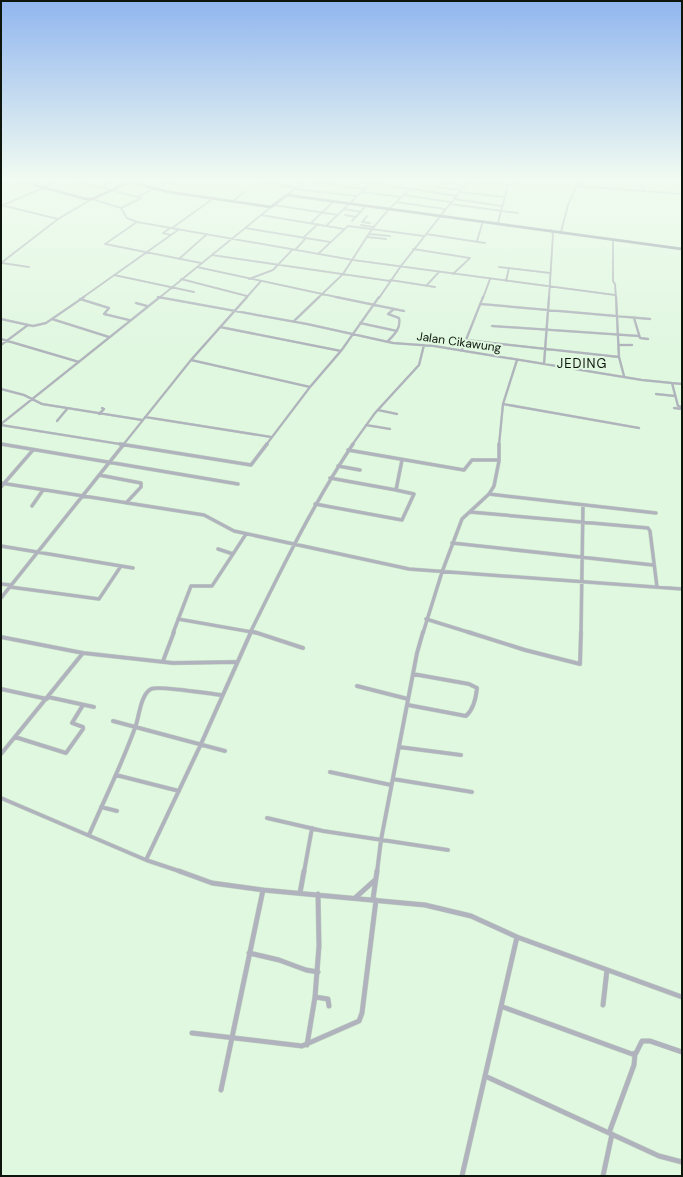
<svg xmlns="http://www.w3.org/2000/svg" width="683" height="1177" font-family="'DM Sans',sans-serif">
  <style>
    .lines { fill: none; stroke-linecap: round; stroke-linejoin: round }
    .street-far4-casing { stroke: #bed3be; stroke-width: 2 }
    .street-far3-casing { stroke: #bed3be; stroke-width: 2.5 }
    .street-far2-casing { stroke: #bed3be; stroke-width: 4 }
    .street-far1-casing { stroke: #bed3be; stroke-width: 4.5 }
    .street-casing { stroke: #bed3be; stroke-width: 5.5 }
    .secondary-casing { stroke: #bed3be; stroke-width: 3 }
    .street-far4 { stroke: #b0b2be; stroke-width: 1.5 }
    .street-far3 { stroke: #b0b2be; stroke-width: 2 }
    .street-far2 { stroke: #b0b2be; stroke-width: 3 }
    .street-far1 { stroke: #b0b2be; stroke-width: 3.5 }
    .street { stroke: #b0b2be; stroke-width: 4.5 }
    .secondary { stroke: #9194a6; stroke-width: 2.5 }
    .labels { text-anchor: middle; stroke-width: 4; stroke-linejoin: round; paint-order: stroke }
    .far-street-label { font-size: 12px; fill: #0d150d; stroke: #e0f7e0 }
    .far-quarter-label { font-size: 13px; letter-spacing: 1px; fill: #0d150d; stroke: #e0f7e0 }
  </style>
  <rect width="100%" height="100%" fill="#e0f7e0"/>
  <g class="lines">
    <defs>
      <path id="street-far4" d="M76,181l65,17 -20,10
        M310,181l55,8
        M360,181l97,15
        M472,181l36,4h5l2,-4
        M639,181l5,10
        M262,182l34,6
        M441,182l24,4
        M16,184l6,-2
        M577,186l105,8
        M101,187l13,-6
        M437,187l24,3
        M156,189l15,-8
        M295,189l62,7
        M362,192l39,5
        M459,192l46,5
        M287,195l18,-14
        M403,195l48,7
        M138,197l16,-9
        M454,199l48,7
        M233,201l11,-9
        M396,202l49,7
        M450,204l68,9
        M1,205l57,14
        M3,205l56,-24
        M274,205l64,10
        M344,209l17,3
        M261,215l83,14
        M345,215l11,2
        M367,216l-5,6 8,1
        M352,221l14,-15
        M137,222l-32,22 96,19
        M311,223l23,-22
        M498,223l10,-38
        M361,225l12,2
        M326,226l45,-43
        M170,228l-7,5 8,2
        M172,228l42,-30
        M245,228l85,14
        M561,232l7,-27 11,-24
        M369,234l21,2
        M426,234l59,9
        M367,237l19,2
        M303,238l15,-14
        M613,239v42l2,3 1,14
        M477,241l6,-20
        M413,249l57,9 -17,16
        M295,250l11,-12
        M318,254l30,-28 76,10
        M212,255l178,26
        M179,259l28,-25
        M1,263l57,-44 34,-20 29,9 6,10 10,4 216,38 262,35
        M2,263l27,4
        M197,267l144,31
        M499,267l51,6
        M114,275l80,17
        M181,279l66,17
        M249,279l24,-9 20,-21
        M390,280l45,7
        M506,281l3,-13
        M426,286l13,-14
        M158,297l3,1
        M82,298l96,-68
        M159,298l112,-91
        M246,298l15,-17
        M318,298l25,-24 29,-45 17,-20 21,-20
        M379,298l22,-32 67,-85
        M483,298l7,-19
        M549,298l4,-64 -2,-4"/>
      <path id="street-far3" d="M158,297l149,27 86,19 41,3 208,34 40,4
        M336,297l68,14
        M616,297l3,60 5,19
        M80,299l29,9 -5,6 25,6
        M136,303l11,3
        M481,304l169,15
        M634,318l6,20 8,1
        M1,319l32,7 13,-3 38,-26
        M52,319l57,18
        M294,321l25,-24
        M360,323l37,8
        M492,326l147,10
        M220,327l121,24 38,-54
        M1,339l78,23
        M466,340l153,17
        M388,341c7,-7 13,-13 11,-23l-11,-4 6,-5
        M1,345l27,-20
        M619,345h13
        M462,350l21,-53
        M191,360l119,27
        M544,364l5,-67
        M672,383l6,23 4,1
        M1,389l23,6 18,9 100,16
        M656,394l19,2
        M503,404l136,24
        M674,408l8,1
        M378,410l19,4
        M99,414l5,-5 -2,-1
        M145,417l126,20
        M57,421l10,-12
        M1,424l159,-127
        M1,425l125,20
        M366,425l24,4
        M1,444l6,1
        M123,445l68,-85 56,-63
        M266,445l44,-58 30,-35
        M352,445l23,-32 44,-48 5,-20
        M499,445l4,-41 14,-44"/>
      <path id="street-far2" d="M1,444l237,40
        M120,444l131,21 16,-21
        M348,450l116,20 8,-10h27
        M338,466l22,4
        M99,475l42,8v4l-15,16
        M330,478l66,12 6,-30
        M1,483l203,32 30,16 175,38 273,20
        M1,487l32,-37
        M489,494l167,19
        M315,504l87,16 12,-26 -18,-4
        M32,506l11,-16
        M470,512l178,16 2,3 7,56
        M452,543l201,22
        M1,546l132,22
        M218,549l15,5 13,-20
        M1,584l10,1
        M10,587l89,12 22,-33
        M1,598l123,-154
        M178,619l79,14
        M426,619l45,14
        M173,633l18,-47h21l21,-32
        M250,633c32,-65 63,-129 103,-189
        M423,633l19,-61 20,-53 27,-25 5,-8 5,-25v-17
        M581,633l2,-128"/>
      <path id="street-far1" d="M254,632l49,16
        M468,632l57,18 55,14 1,-32
        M1,637l82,16 90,10 63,-1
        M163,661l11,-29
        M357,686l51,13
        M1,689l46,10
        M48,697l46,10
        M408,705l58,11c8,-7 10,-18 11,-28l-8,-4 -56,-10
        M113,721l112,30
        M15,737l51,16 17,-24v-2l-11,-4 11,-18
        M399,747l62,8
        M1,754l82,-101
        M330,772l61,13
        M116,775l63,16
        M393,779l79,13
        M1,798l145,62 36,12
        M101,807l16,4
        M267,818l56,13 125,19
        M89,835c16,-37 34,-73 47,-110 3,-9 5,-31 15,-36 8,-4 58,5 70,6
        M146,860l55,-116 50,-112
        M304,872l8,-44
        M377,872l4,-32 36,-187 6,-21"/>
      <path id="street" d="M179,871l33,12 51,7 162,15 46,11 46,21 165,60
        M300,893l4,-22
        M318,894l1,52 -4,51 13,2 1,7
        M355,898l20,-18
        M373,899l4,-28
        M249,953l30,7 27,10 12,2
        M603,1005l4,-35
        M503,1007l129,47 4,-1 6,-12h8l32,11
        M192,1033l110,13 57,-25 3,-8 14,-113
        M307,1045l8,-48
        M485,1076l174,80 23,6
        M221,1090l42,-200
        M609,1133l25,-68 1,-11
        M462,1176l55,-239
        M603,1176l9,-42"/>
      <path id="secondary" d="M20,181l66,18h6l38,-17 39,10 102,15 16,-12 395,54"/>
    </defs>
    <!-- street-far4 casing -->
    <use href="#street-far4" class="street-far4-casing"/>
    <!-- street-far3 casing -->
    <use href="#street-far3" class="street-far3-casing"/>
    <!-- street-far2 casing -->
    <use href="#street-far2" class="street-far2-casing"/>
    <!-- street-far1 casing -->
    <use href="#street-far1" class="street-far1-casing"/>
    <!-- street casing -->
    <use href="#street" class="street-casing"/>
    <!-- secondary casing -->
    <use href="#secondary" class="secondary-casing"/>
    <!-- street-far4 -->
    <use href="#street-far4" class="street-far4"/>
    <!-- street-far3 -->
    <use href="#street-far3" class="street-far3"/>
    <!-- street-far2 -->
    <use href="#street-far2" class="street-far2"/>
    <!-- street-far1 -->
    <use href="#street-far1" class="street-far1"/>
    <!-- street -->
    <use href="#street" class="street"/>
    <!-- secondary -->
    <use href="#secondary" class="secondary"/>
  </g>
  <!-- sky -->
  <linearGradient id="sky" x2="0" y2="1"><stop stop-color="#91b6ef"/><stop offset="0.52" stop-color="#f1fbf1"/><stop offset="1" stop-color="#f1fbf1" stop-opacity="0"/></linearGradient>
  <rect width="683" height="346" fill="url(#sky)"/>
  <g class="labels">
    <!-- far-street labels -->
    <g class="far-street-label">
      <text transform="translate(459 342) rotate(8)" y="4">Jalan Cikawung</text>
    </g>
    <!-- far-quarter labels -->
    <g class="far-quarter-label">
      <text x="582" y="368">JEDING</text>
    </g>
  </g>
  <!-- border -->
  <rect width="683" height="1177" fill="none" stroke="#0d150d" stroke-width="4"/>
</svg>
